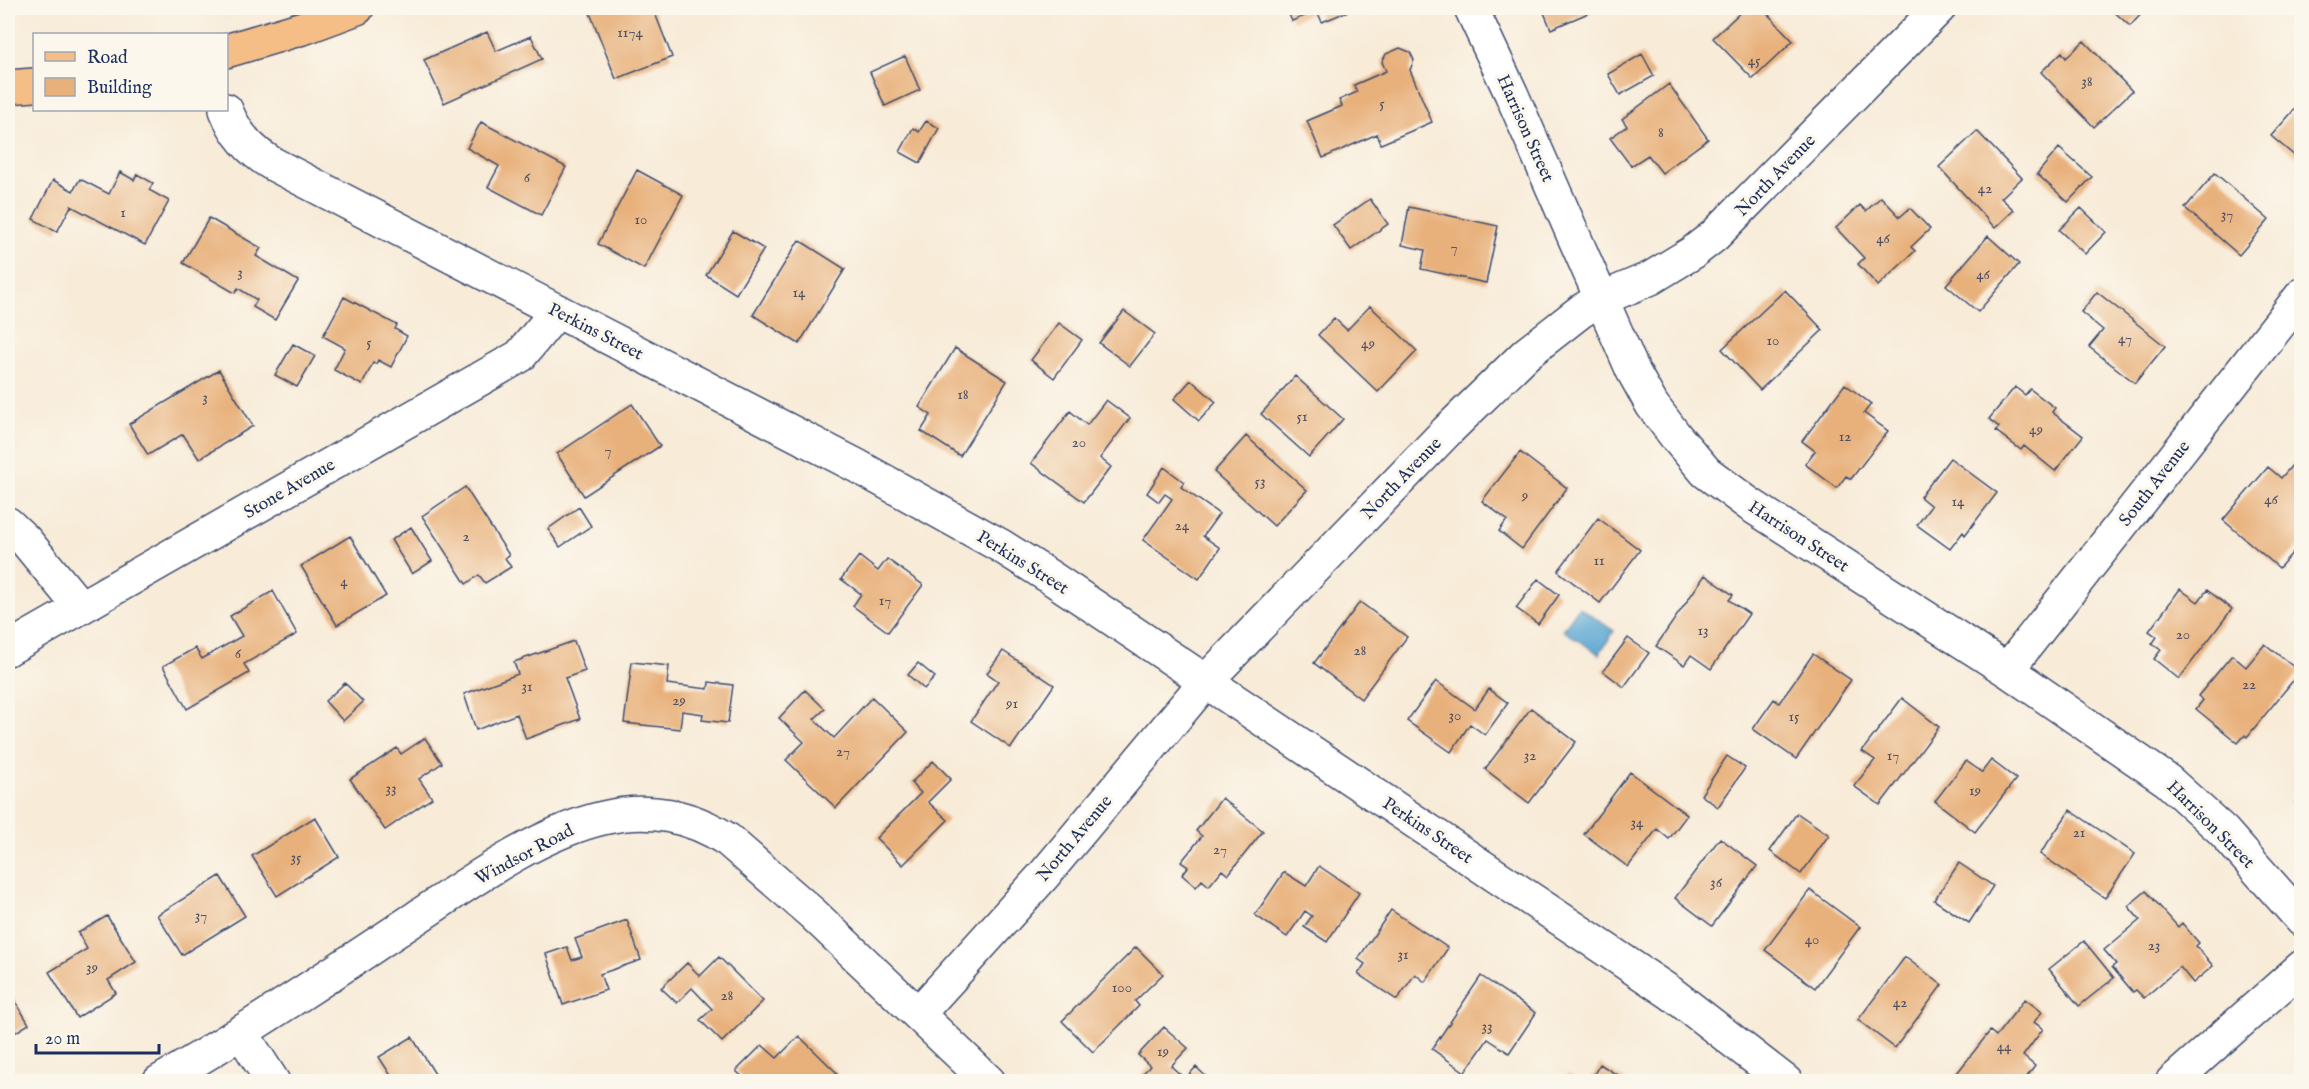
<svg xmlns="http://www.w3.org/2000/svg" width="2309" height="1089" font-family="'IM FELL English',serif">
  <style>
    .water { fill: #59a6d2; stroke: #3a6a98; stroke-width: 1.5 }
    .building { fill: #e8b17b }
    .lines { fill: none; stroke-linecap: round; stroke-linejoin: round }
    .minor-casing { stroke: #3c4b70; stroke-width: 36 }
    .tertiary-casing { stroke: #3c4b70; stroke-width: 36 }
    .primary-casing { stroke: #3c4b70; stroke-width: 36 }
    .minor { stroke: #fff; stroke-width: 33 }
    .tertiary { stroke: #fff; stroke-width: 33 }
    .primary { stroke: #f6be87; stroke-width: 33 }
    .labels { text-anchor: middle; stroke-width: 6; stroke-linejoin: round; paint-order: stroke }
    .number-label { font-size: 15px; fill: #4e5065 }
    .street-label { font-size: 18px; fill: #1b2f5e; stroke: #fbf7ec }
  </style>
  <rect width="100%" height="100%" fill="#fbf7ec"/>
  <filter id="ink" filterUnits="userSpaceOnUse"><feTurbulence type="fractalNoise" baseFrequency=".0167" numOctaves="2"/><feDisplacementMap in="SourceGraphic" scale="12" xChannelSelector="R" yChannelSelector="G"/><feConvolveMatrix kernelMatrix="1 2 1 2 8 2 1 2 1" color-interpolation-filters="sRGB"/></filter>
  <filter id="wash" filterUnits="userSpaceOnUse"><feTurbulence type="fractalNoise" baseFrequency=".008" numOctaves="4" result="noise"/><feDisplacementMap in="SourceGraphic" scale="24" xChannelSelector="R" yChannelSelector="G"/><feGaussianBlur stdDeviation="1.35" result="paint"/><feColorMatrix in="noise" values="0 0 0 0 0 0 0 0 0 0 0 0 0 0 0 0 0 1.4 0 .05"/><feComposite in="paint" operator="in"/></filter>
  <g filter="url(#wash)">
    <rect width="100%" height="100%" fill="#f8ebd8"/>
    <!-- water -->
    <path class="water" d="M1579,607l35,24 -15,23 -36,-24z"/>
    <g id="blocks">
      <!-- building -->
      <path class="building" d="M588,8h65l19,49 -56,22z
        M1286,8h70l-34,14 -5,-11 -25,10z
        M1542,8h58l-49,21z
        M1745,8h17l31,33 -40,38 -40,-41z
        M2110,8h37l-17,18z
        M487,32l9,19 35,-15 11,23 -98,44 -20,-43z
        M2084,41l48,50 -38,36 -53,-55 21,-20 4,6z
        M1400,48l10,4 4,8 -4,10 22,52 -51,22 -4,-10 -54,24 -16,-37 35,-15 -3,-6 18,-8 -3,-7 32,-14 -4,-9 4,-8z
        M1642,54l12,22 -34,19 -12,-21z
        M905,56l15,34 -35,16 -15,-34z
        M1669,84l39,55 -46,34 -14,-18 -17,11 -21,-28 17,-12 -5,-7z
        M2302,101v61l-31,-26z
        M926,121l13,7 -19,35 -20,-11 13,-24 6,4z
        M481,122l85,45 -25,48 -53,-28 11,-21 -32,-18z
        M1977,131l45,47 -21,20 13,12 -19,18 -56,-61z
        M2059,148l33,29 -24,25 -31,-28z
        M637,170l46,25 -39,74 -46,-25z
        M120,172l14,8 3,-6 16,9 -4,7 20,11 -24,44 -74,-39 -14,26 -24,-13 20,-39 20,11 7,-12 29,15z
        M2215,173l54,47 -30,35 -54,-47z
        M1881,197l19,20 10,-9 20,21 -19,18 4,4 -37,35 -20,-22 6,-6 -28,-30 24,-23 6,6z
        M1370,199l18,25 -37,26 -18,-25z
        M1409,207l89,19 -12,57 -65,-14 4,-19 -23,-5z
        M2081,208l25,24 -21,22 -26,-24z
        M209,218l52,30 -5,8 42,25 -23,39 -22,-13 4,-7 -19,-12 -3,5 -52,-30z
        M733,231l31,18 -28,45 -30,-19z
        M1988,236l31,28 -41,48 -32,-27z
        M799,240l46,29 -46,75 -46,-29z
        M1785,290l38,40 -63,60 -38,-41z
        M2097,292l68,54 -30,37 -46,-36 14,-17 -22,-18z
        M344,297l53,28 -2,4 12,7 -16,31 -13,-7 -2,4 -3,-1 -11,22 -28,-15 11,-22 -22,-12z
        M1370,306l47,45 -39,41 -60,-57 16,-17 13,12z
        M1124,311l31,23 -25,32 -31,-23z
        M1059,323l23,17 -28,38 -23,-18z
        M293,344l22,12 -18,31 -22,-12z
        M955,348l52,33 -47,75 -39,-25 10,-16 -12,-8z
        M219,370l34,56 -54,33 -16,-25 -35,21 -19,-31z
        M1295,376l48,43 -34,38 -48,-43z
        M1191,380l25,22 -17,19 -25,-22z
        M1845,384l26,20 -7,9 24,18 -37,48 -5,-3 -9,12 -32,-24 10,-13 -13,-10z
        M2015,387l10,8 5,-6 25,19 -3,4 31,24 -28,35 -31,-25 -3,4 -25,-19 3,-4 -10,-8z
        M1106,400l24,18 -30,40 11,9 -27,35 -53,-39 39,-52 17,14z
        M632,404l28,42 -76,50 -27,-42z
        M1246,436l61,54 -33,36 -60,-54z
        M1520,452l47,36 -45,61 -23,-18 8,-11 -25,-19z
        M2302,454v88l-23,26 -56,-48 45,-53 13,11z
        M1950,458l47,35 -32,42 -2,-3 -13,17 -33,-24 14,-19 -11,-9z
        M1164,467l20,15 -3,5 38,27 -16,22 17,12 -21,31 -56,-39 29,-41 -7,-5 -6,8 -12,-9z
        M465,487l44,68 -4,3 6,9 -26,16 -6,-8 -13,9 -44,-68z
        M579,507l12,19 -31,21 -12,-18z
        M1598,518l42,32 -40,53 -42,-32z
        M411,527l21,34 -20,13 -21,-34z
        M350,536l36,60 -49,29 -36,-59z
        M859,556l19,15 9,-12 36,26 -35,47 -35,-26 8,-12 -20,-15z
        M1705,575l28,20 -4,5 20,14 -38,55 -20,-14 -7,10 -28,-19z
        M1538,579l21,16 -21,29 -22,-16z
        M2180,589l18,13 9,-12 25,19 -53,70 -25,-20 7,-9 -9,-6 5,-7 -8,-6z
        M273,591l24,43 -53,30 5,9 -62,36 -24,-43 32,-18 7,11 40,-23 -12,-20z
        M1360,602l47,35 -46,62 -47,-36z
        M1628,638l21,15 -25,34 -21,-16z
        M574,641l11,30 -20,7 15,41 -54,20 -9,-25 -41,16 -12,-36 54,-20 -4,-12z
        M2265,644l35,28 -53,65 -2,-2 -7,8 -42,-34 7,-9 -5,-4 34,-41 14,12z
        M1003,651l51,34 -43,63 -40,-27 27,-40 -11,-8z
        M1813,654l38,26 -55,79 -43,-30 21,-30 5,4z
        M632,662l37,4 -2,18 41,5 1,-7 24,3 -5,38 -26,-3 1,-6 -21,-3 -2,18 -56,-6z
        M918,663l17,14 -11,12 -16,-14z
        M1436,681l39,28 14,-20 19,14 -23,32 -15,-11 -19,28 -44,-31z
        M345,683l18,19 -20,19 -18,-20z
        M805,690l20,19 -11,10 20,19 38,-41 36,35 -72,76 -50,-48 18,-18 -25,-24z
        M1902,698l37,29 -59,78 -26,-19 21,-26 -13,-9z
        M1531,708l45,34 -47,61 -44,-34z
        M425,738l17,25 -23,16 13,19 -47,32 -35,-51 47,-31 4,6z
        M1727,756l18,12 -27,39 -17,-12z
        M1991,760l25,19 -41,53 -40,-31 31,-40 16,11z
        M933,761l18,18 -23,23 20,18 -45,45 -27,-27 45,-45 -10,-10z
        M1630,772l57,43 -18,24 -12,-10 -29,38 -44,-33z
        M2302,796v12l-7,-5z
        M1222,798l41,33 -35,44 -6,-5 -13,16 -7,-6 -6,7 -14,-12 6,-8 -7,-5 21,-26 -6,-5z
        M2070,810l65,44 -30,44 -65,-44z
        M1797,813l32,22 -28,39 -31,-23z
        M315,817l24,40 -62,39 -25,-40z
        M1720,838l37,28 -45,60 -37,-28z
        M1959,863l34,23 -24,37 -35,-23z
        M1319,866l40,27 -32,49 -23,-15 8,-11 -7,-5 -18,26 -32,-22 29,-43 22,14z
        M220,876l25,40 -63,39 -25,-40z
        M1810,890l50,37 -45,61 -50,-38z
        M2146,891l32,36 4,-4 17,20 -3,3 17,20 -20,17 -13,-16 -36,31 -8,-8 -3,2 -21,-25 4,-3 -12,-14 36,-30 -12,-14z
        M1391,910l57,38 -23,34 -10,-8 -18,26 -39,-26 7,-10 -7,-5z
        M107,916l29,46 -28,18 8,13 -39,25 -28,-46 38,-23 -9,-16z
        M627,920l14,40 -41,14 6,16 -43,15 -17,-51 21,-7 5,13 10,-3 -7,-18z
        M2084,941l30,37 -35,28 -30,-37z
        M1136,947l27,27 -28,27 4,5 -46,46 -31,-31z
        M719,957l44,44 -41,41 -22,-22 12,-11 -20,-21 -15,15 -16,-15 26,-25 13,13z
        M1905,957l37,28 -47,63 -37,-28z
        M1481,976l55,37 -27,40 -21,-14 -23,33 -33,-23z
        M8,989l21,35 -21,13z
        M2025,999l17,13 -8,10 9,7 -20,27 12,10 -12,16h-73l40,-51 6,5z
        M1164,1027l24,21 -17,18 14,13 11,-12 16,15h-77l15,-16 -12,-11z
        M799,1036l38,37 -8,9h-81l-12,-11 26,-26 15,13z
        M412,1037l28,45h-45l-16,-25z
        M1600,1064l28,18h-39z
        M1568,1074l11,8h-15z"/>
    </g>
  </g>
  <g filter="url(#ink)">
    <use href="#blocks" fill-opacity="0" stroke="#3c4b70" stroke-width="1.5"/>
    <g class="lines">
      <defs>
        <path id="minor" d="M1471,8l40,85 122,278 19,34 25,33 29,34 43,32 258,166 161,111 55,50 79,89
          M8,524l17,16 55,67
          M8,649l512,-293 37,-45
          M2007,670l295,-375
          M919,1013l125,-138 162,-194 241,-250 79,-77 55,-43 20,-12 50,-21 41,-25 22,-17 225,-228
          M241,1032l32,50
          M159,1082c88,-51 172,-108 257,-164 54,-36 122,-85 187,-100 44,-11 88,-3 125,22l85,74 176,168
          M2172,1082l130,-115"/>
        <path id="tertiary" d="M226,110c9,23 23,40 45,53l586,303 144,80 49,31 621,416 115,89"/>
        <path id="primary" d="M226,51l80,-24 51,-19
          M8,87l26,-2"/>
      </defs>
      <!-- minor casing -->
      <use href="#minor" class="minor-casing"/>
      <!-- tertiary casing -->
      <use href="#tertiary" class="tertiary-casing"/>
      <!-- primary casing -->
      <use href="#primary" class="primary-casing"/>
      <!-- minor -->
      <use href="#minor" class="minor"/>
      <!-- tertiary -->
      <use href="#tertiary" class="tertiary"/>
      <!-- primary -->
      <use href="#primary" class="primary"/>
    </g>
  </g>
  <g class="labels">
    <!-- number labels -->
    <g class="number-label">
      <text x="630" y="37">1174</text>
      <text x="1754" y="65">45</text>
      <text x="2087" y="86">38</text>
      <text x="1382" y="108">5</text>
      <text x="1661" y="137">8</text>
      <text x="527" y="182">6</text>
      <text x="1985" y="193">42</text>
      <text x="123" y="217">1</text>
      <text x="2227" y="219">37</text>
      <text x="641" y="224">10</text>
      <text x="1883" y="243">46</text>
      <text x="1454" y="252">7</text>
      <text x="240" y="277">3</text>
      <text x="1983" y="279">46</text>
      <text x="799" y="297">14</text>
      <text x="2125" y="343">47</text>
      <text x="1773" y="345">10</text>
      <text x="369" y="347">5</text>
      <text x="1368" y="348">49</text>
      <text x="963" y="399">18</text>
      <text x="205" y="402">3</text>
      <text x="1302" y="421">51</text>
      <text x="2036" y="434">49</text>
      <text x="1845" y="441">12</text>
      <text x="1079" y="447">20</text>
      <text x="608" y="455">7</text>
      <text x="1260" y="486">53</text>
      <text x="1525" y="500">9</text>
      <text x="2271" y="504">46</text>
      <text x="1958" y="506">14</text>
      <text x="1182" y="530">24</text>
      <text x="466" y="541">2</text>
      <text x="1599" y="565">11</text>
      <text x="344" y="586">4</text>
      <text x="885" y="605">17</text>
      <text x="1703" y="635">13</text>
      <text x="2183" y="639">20</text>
      <text x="1360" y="655">28</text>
      <text x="238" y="658">6</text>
      <text x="2249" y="689">22</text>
      <text x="527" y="691">31</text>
      <text x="679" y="705">29</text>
      <text x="1012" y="708">91</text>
      <text x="1455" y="720">30</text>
      <text x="1794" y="721">15</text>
      <text x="843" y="756">27</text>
      <text x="1530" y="760">32</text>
      <text x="1893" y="760">17</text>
      <text x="391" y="793">33</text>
      <text x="1975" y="795">19</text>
      <text x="1637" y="827">34</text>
      <text x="2079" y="837">21</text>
      <text x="1220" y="854">27</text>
      <text x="296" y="862">35</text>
      <text x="1716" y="887">36</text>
      <text x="201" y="920">37</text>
      <text x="1812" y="944">40</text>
      <text x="2154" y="950">23</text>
      <text x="1403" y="959">31</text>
      <text x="92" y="972">39</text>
      <text x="1122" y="992">100</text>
      <text x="727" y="1000">28</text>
      <text x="1900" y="1007">42</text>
      <text x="1487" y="1031">33</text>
      <text x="2004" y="1051">44</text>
      <text x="1163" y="1056">19</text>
    </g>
    <!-- street labels -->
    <g class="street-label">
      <text transform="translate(1526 128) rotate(66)" y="6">Harrison Street</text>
      <text transform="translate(1775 175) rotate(-46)" y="6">North Avenue</text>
      <text transform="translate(596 331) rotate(27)" y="6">Perkins Street</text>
      <text transform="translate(1401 478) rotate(-46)" y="6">North Avenue</text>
      <text transform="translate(2154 483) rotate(-52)" y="6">South Avenue</text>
      <text transform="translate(289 488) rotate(-30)" y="6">Stone Avenue</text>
      <text transform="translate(1799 536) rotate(33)" y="6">Harrison Street</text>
      <text transform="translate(1023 562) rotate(32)" y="6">Perkins Street</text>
      <text transform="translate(2211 824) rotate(45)" y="6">Harrison Street</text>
      <text transform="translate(1428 830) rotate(34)" y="6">Perkins Street</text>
      <text transform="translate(1074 838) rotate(-50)" y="6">North Avenue</text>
      <text transform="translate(524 854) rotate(-28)" y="6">Windsor Road</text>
    </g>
  </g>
  <!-- margin -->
  <rect width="2309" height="1089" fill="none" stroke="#fbf7ec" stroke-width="30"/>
  <!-- legend -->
  <rect x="33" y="33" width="195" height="78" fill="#fbf7ec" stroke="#a1a7b3" stroke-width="1.5"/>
  <rect x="45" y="52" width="30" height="9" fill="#f6be87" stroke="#a1a7b3" stroke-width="1.5"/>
  <text x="87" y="63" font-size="18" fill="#1b2f5e">Road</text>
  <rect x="45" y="78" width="30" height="18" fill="#e8b17b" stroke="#a1a7b3" stroke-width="1.5"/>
  <text x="87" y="93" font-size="18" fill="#1b2f5e">Building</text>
  <!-- scale -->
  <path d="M36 1044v9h123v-9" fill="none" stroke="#1b2f5e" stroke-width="3"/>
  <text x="45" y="1044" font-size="18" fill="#1b2f5e" stroke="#fbf7ec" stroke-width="4.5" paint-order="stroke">20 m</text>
</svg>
